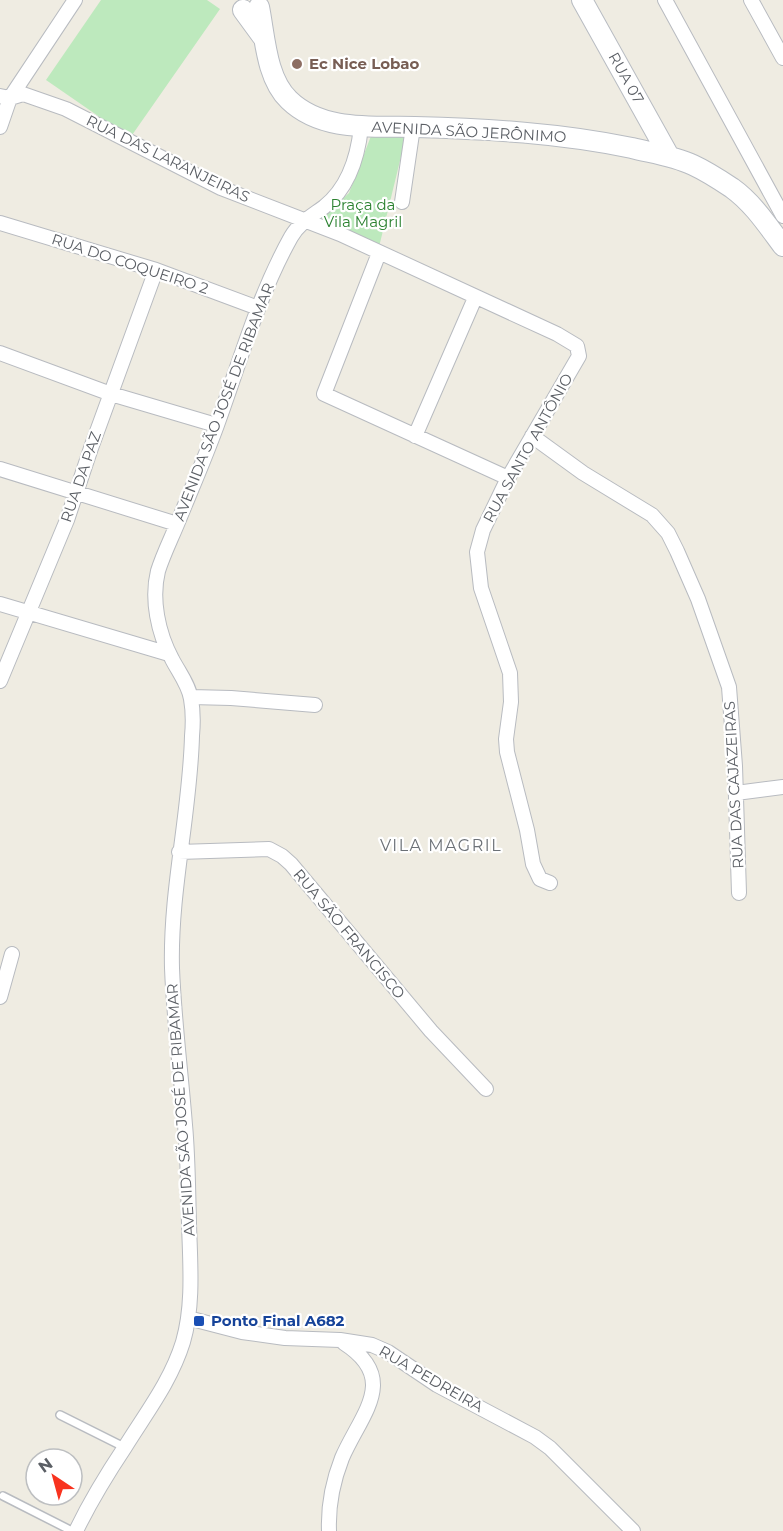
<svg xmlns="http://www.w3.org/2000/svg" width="783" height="1531" font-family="Montserrat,sans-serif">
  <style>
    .park { fill: #bde9bd }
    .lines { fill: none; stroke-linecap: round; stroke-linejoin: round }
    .lane-casing { stroke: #b8bbc0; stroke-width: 10 }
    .street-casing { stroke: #b8bbc0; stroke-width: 16 }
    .secondary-casing { stroke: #b8bcc2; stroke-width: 22 }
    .lane { stroke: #fff; stroke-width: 7 }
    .street { stroke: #fff; stroke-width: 14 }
    .secondary { stroke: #fff; stroke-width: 20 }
    .education-dot { fill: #8d6e63; stroke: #fff; stroke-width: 2 }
    .transit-dot { fill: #1a4fb4; stroke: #fff; stroke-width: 2 }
    .labels { text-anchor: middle; stroke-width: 4.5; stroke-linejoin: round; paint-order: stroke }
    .education-label { font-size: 15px; font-weight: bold; fill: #785e54; stroke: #fff; text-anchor: start }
    .street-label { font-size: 15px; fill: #5b5f65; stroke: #fff }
    .park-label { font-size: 15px; fill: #2c8231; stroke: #fff }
    .transit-label { font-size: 15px; font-weight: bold; fill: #164399; stroke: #fff; text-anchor: start }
    .neighbourhood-label { font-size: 16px; letter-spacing: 1.5px; fill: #6c7177; stroke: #fff }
  </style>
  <rect width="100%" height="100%" fill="#efece2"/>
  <!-- park -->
  <path class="park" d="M101,0h106l13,9 -90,129 -84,-58z
    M371,136h35l-27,111 -60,-27 30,-27z"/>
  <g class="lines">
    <defs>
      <path id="lane" d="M60,1415l64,32
        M3,1496l69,35"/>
      <path id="street" d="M665,0l118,216
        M751,0l32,58
        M0,96l10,2 13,-4 43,15 155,79 119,46 217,100 20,12 2,10 -71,122 -25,52 -6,22 4,36 29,85 1,29 -5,37 1,13 20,78 6,34 7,15 10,4
        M0,127l10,-29 65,-98
        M402,202l11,-75
        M0,223l156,47 102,38
        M379,253l-55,141 184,84
        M0,353l111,41 105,31
        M415,436l60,-138
        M532,436l51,37 69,42 16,18 9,18 21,48 31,88 6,79 4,127
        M0,469l177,55
        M0,604l169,50
        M0,681l67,-161 24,-72 65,-178
        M191,697l40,1 84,7
        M736,793l47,-6
        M179,852l90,-3 13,7 9,8 140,167 55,58
        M0,997l12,-43
        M188,1318l54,14 43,6 55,2 32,5 16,7 49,33 98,52 15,11 83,83
        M76,1531c14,-29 31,-57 49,-84 21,-34 46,-66 58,-105 11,-38 7,-80 6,-119 -1,-33 -1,-66 -4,-98 -4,-52 -11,-104 -13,-157 -2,-78 18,-154 20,-232 1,-11 1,-26 -1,-37 -2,-14 -13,-28 -19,-40 -14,-26 -21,-60 -14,-88 5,-16 13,-32 20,-49 13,-32 27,-64 39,-97 23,-63 41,-129 74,-188 8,-14 21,-21 33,-30 24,-19 34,-51 37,-80
        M329,1531c-1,-24 4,-50 13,-73 19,-44 58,-79 2,-115"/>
      <path id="secondary" d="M582,0l87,156
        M259,7c6,30 7,71 30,93 33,32 84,26 126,27 73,2 145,6 217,21 20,5 42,8 61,17 13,6 27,15 39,23 21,15 36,38 51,58
        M243,10l19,26"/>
    </defs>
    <!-- lane casing -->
    <use href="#lane" class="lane-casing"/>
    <!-- street casing -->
    <use href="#street" class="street-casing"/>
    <!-- secondary casing -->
    <use href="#secondary" class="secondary-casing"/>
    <!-- lane -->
    <use href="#lane" class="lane"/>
    <!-- street -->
    <use href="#street" class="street"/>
    <!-- secondary -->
    <use href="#secondary" class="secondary"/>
  </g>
  <!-- markers -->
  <circle class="education-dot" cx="297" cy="64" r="6"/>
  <rect class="transit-dot" x="193" y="1315" width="12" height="12" rx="3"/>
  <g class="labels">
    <!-- education labels -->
    <g class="education-label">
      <text x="309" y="69">Ec Nice Lobao</text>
    </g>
    <!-- street labels -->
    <g class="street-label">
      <text transform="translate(626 78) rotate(61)" y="5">RUA 07</text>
      <text transform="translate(469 132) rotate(3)" y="5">AVENIDA SÃO JERÔNIMO</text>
      <text transform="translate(168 159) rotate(26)" y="5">RUA DAS LARANJEIRAS</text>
      <text transform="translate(130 264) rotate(18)" y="5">RUA DO COQUEIRO 2</text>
      <text transform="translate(224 402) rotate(-69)" y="5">AVENIDA SÃO JOSÉ DE RIBAMAR</text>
      <text transform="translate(528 448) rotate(-61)" y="5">RUA SANTO ANTÔNIO</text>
      <text transform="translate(81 477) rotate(-71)" y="5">RUA DA PAZ</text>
      <text transform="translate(734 785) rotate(-93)" y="5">RUA DAS CAJAZEIRAS</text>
      <text transform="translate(349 934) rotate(50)" y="5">RUA SÃO FRANCISCO</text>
      <text transform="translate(181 1110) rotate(-94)" y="5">AVENIDA SÃO JOSÉ DE RIBAMAR</text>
      <text transform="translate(431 1379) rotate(30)" y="5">RUA PEDREIRA</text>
    </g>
    <!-- park labels -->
    <g class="park-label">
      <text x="363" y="210">Praça da<tspan x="363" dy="17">Vila Magril</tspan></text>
    </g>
    <!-- transit labels -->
    <g class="transit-label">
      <text x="211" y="1326">Ponto Final A682</text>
    </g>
    <!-- neighbourhood labels -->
    <g class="neighbourhood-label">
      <text x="441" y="851">VILA MAGRIL</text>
    </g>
  </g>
  <!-- north arrow -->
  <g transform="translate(54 1477) rotate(324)"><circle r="28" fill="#ffffff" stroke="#bdbfc1" stroke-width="1.5"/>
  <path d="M0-4.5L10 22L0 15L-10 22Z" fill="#f8331f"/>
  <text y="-9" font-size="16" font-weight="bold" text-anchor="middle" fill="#5b5f65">N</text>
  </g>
</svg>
